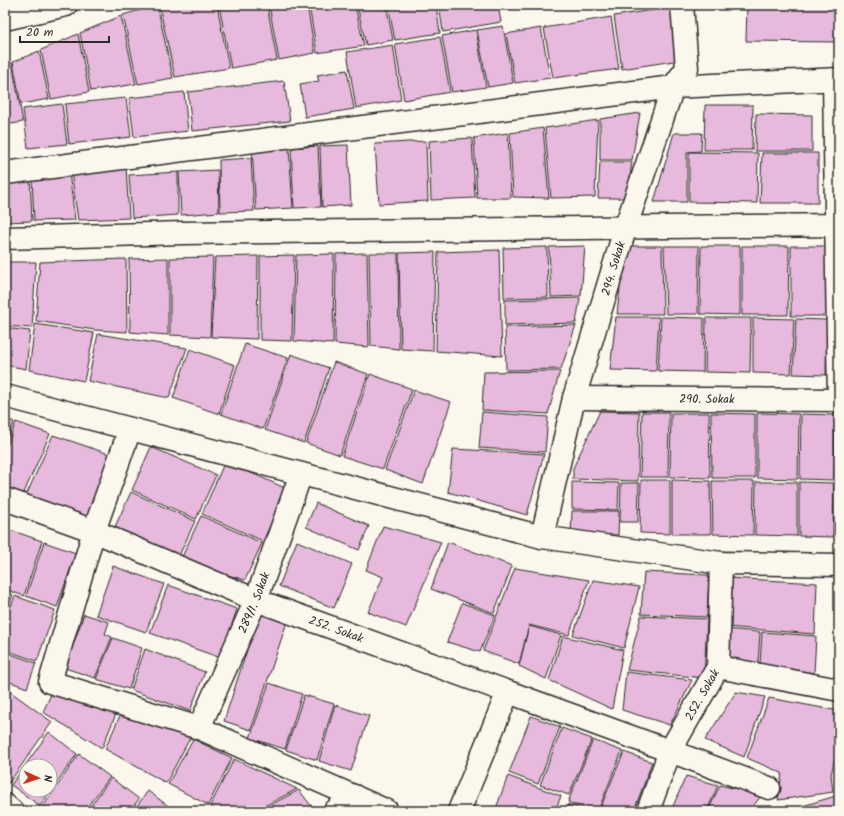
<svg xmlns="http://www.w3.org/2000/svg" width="844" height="816" font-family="Kalam,sans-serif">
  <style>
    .building { fill: #e7b9dc; stroke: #2b2b2b; fill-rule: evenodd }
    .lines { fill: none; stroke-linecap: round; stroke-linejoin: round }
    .street-casing { stroke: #2b2b2b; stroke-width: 25 }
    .street { stroke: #fbf7ec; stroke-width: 22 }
    .labels { text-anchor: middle; stroke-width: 4; stroke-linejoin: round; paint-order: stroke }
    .street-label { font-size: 12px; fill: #2b2b2b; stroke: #fbf7ec }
  </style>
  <rect width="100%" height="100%" fill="#fbf7ec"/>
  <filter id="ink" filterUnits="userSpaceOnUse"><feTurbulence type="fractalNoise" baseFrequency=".025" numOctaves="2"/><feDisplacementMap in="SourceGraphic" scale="8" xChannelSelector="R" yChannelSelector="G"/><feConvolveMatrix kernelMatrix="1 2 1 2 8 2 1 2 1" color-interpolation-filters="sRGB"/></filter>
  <g filter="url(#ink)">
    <!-- building -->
    <path class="building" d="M157,5l16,73 -35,6 -15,-69z
      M159,5h58l12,63 -54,9z
      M219,5h48l10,55 -46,8z
      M269,5h38l8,48 -36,7z
      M309,5h46l9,41 -47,7z
      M357,5h29l7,35 -27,5z
      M388,5h48l4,28 -45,7z
      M439,5h59l3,17 -58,10z
      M747,5h92v37l-93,-1z
      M672,7l8,53 -58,9 -8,-53z
      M121,16l15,68 -45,7 -11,-58z
      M611,17l8,52 -66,9 -9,-50z
      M503,26l10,57 -25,4 -11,-57z
      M541,28l9,50 -35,5 -9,-49z
      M476,30l10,57 -34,5 -10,-56z
      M78,34l11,58 -38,7 -10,-49z
      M440,37l10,55 -46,8 -9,-56z
      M393,45l8,55 -45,8 -9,-56z
      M39,51l10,48 -28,5 -8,-42z
      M12,63l11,59 -18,3v-61z
      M347,70l7,39 -49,8 -5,-33 19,-3 -2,-6z
      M284,81l6,40 -98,10 -4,-39z
      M184,92l4,39 -54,6 -5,-39z
      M126,98l5,39 -62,7 -4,-40z
      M62,104l5,40 -39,4 -5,-39z
      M705,105h48l-1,45h-48z
      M640,113l-8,47h-32v-41z
      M756,114l56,1v36h-57z
      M598,120l-3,77 -44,1 -6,-70z
      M543,128l6,70 -36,-1 -3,-64z
      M508,133l3,65h-34l-3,-60z
      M674,133h28l-1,18 -14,1v50h-33z
      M472,138l3,60 -44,2 -2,-59z
      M426,141l2,60 -49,3 -4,-60z
      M348,145l3,60 -29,2 -2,-61z
      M318,146l3,61 -27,1 -3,-60z
      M289,148l4,60 -37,2 -4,-60z
      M689,152l69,1 -1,50 -68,-1z
      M762,153h56v50h-58z
      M251,158l3,53 -34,1 -1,-52z
      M600,162h32l-5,36h-29z
      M126,166l3,52 -51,2 -7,-48z
      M218,170l1,42 -38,3 -2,-43z
      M69,172l6,48 -41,1 -2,-44z
      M178,172v43l-46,3 -3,-43z
      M30,177l2,44 -27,1v-41z
      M585,246l-4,50 -30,1 -2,-50z
      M625,246h37l1,68h-46z
      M664,246h35l-1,68h-32z
      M701,246h39v69l-40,-1z
      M742,246h47l-1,69h-46z
      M791,246h36v70h-36z
      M547,247l1,50 -44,1 -1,-50z
      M499,250l3,106 -66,-5 2,-99z
      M435,252l-2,99 -32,-2 -2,-96z
      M367,253l2,94 -34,-3 1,-90z
      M369,253h29l1,96 -28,-3z
      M334,254l-1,90 -39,-3 2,-86z
      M294,255l-2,86 -32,-1v-84z
      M258,256l-1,83 -46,-2 4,-80z
      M213,257l-3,80 -40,-2v-77z
      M168,258v77l-38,-3 -1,-73z
      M126,259l1,73 -32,-2 -59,-9 4,-59z
      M5,262h31l-4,66 -27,-2z
      M580,298l-4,25 -71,2v-25z
      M616,317h43l-3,54 -46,-1z
      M661,317l43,1 -1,54 -45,-1z
      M706,318h45l-1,55 -45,-1z
      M753,318l41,1 -3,55 -38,-1z
      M796,319l31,1 -1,55 -33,-1z
      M35,324l59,9 -10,48 -55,-11z
      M576,325l-15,44 -55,1 -1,-43z
      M5,328l25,3 -4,38 -21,-4z
      M98,334l89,14 -18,50 -81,-17z
      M245,344l43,14 -25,71 -42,-15z
      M190,349l45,16 -16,49 -46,-16z
      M291,354l38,14 -25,75 -39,-13z
      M334,362l34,12 -28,81 -34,-12z
      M560,371l-12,43 -66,-4 2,-38z
      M370,374l42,15 -29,80 -41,-13z
      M414,390l37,12 -28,82 -38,-14z
      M600,411l39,1 -1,69 -65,-2v-11z
      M482,412l66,5 -3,35 -66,-4z
      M642,412h27l-1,65h-28z
      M671,413h38l1,65 -40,-1z
      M711,413l44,1v64h-43z
      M757,413l42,1 -1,65 -41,-1z
      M801,414l34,1 -1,65 -34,-1z
      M5,418l9,4 -9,24z
      M16,422l34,12 -28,63 -17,-6v-40z
      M53,435l65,22 -28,68 -65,-27z
      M151,447l65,28 -20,44 -64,-29z
      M453,449l91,5 -17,61 -79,-23z
      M225,461l62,28 -24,52 -61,-27z
      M641,480h29v54l-30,-1z
      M672,480l38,1 1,53h-39z
      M712,481h42l-1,54 -40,-1z
      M572,482l47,1 -1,27 -46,-1z
      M756,482h41v54l-42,-1z
      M799,482l35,1 -1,54 -34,-1z
      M621,483h18l-1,39h-18z
      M131,492l64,29 -18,39 -64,-29z
      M316,503l53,23 -10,24 -53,-23z
      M572,511h47l-1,24 -47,-1z
      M201,516l61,27 -17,37 -65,-19z
      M383,526l58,16 -35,85 -38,-15 15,-35 -17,-7z
      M10,530l32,11 -18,55 -19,-7v-45z
      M297,541l55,23 -18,44 -55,-22z
      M44,542l32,11 -19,54 -31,-11z
      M448,542l64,24 -18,47 -63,-24z
      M113,566l51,18 -18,48 -50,-17z
      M515,568l74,12 -20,55 -40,-10 -10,39 -36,-13z
      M644,572l65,3 -2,42 -66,-3z
      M728,578l89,5 -2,51 -90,-7z
      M593,580l46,7 -15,61 -51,-13z
      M168,585l69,24 -16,49 -71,-25z
      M5,592l8,3 -8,19z
      M15,596l40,14 -18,51 -32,-11v-29z
      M462,603l33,12 -15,37 -33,-10z
      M259,613l28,9 -36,108 -27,-9z
      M84,614l25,8 -4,12 7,3 -17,41 -30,-10z
      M641,616l66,3 -3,59 -77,-8z
      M529,626l32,9 -15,44 -27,-13z
      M724,629l36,3 -2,33 -35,-6z
      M762,632l54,4 -2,37 -54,-8z
      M563,636l60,14 -11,59 -63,-29z
      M113,638l29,10 -13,41 -33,-10z
      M145,649l60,23 -15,39 -59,-21z
      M5,652l31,11 -9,25 -22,-8z
      M626,672l66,8 -22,45 -48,-15z
      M269,683l33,11 -17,55 -35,-11z
      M8,690l44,32 -43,61 -4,-3v-87z
      M52,692l64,22 -14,34 -59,-36z
      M736,692l29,5 -21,60 -39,-17z
      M304,695l30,9 -17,56 -31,-10z
      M769,698l70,13v28l-8,36 2,17 -55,8 4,-27 -35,-15z
      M335,705l34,11 -18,55 -32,-10z
      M123,709l67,29 -24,45 -61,-34z
      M531,716l29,11 -22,57 -29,-11z
      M562,728l30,11 -23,56 -29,-10z
      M49,732l28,22 -37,52 -29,-21zM26,766h24v24h-24z
      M193,739l39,19 -24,47 -40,-21z
      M593,740l29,11 -24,60h-6l-24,-9z
      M624,752l28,10 -18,49h-35z
      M79,754l31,23 -26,34h-38l-4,-3z
      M839,755v21h-4z
      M234,759l63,30 -42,22h-39l-6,-5z
      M508,776l53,20 -6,15h-60z
      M686,776l32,9 -11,26h-36z
      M111,778l28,21 -9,12h-43z
      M720,785l42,10 -13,16h-41z
      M299,790l16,21h-56z
      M148,791l27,20h-42z
      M839,795v16h-53z
      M568,804l17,7h-19z"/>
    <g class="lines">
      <defs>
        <g id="street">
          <path d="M5,19l61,-14"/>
          <path d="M834,80l5,322"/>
          <path d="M5,173l668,-86 166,-8"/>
          <path d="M5,238l178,-5 656,-8"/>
          <path d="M5,396l537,141 179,26 118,2"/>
          <path id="s1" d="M574,398l265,2"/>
          <path d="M130,429l-36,102 -44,151 149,46 188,83"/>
          <path id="s2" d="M5,499l89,32 162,69 414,151 48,-84 3,-104"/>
          <path id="s3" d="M542,537l32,-139 52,-172 47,-139 14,-19 -5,-63"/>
          <path d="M718,667l121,23"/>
          <path id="s4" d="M199,728l57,-128 45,-126"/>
          <path d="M5,805l7,6"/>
          <path d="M335,811l19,-15"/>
          <path d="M459,811l49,-119"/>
          <path d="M648,811l22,-60 99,37"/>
        </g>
      </defs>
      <!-- street casing -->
      <use href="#street" class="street-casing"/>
      <!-- street -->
      <use href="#street" class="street"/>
    </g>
  </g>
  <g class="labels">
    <!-- street labels -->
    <g class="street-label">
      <text dy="4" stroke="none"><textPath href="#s3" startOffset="278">294. Sokak</textPath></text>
      <text dy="4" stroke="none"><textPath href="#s1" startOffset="133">290. Sokak</textPath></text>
      <text dy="4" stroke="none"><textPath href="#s4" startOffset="137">289/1. Sokak</textPath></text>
      <text dy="4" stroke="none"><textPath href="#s2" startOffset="356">252. Sokak</textPath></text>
      <text dy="4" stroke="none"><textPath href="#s2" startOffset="776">252. Sokak</textPath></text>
    </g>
  </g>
  <!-- margin -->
  <rect width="844" height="816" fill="none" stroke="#fbf7ec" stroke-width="20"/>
  <rect x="10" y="10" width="824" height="796" fill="none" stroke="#2b2b2b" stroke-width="1.5" filter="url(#ink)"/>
  <!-- north arrow -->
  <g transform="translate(38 778) rotate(93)"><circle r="19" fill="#fbf7ec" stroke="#a8a59f"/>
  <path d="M0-3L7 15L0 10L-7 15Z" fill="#c8321e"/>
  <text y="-6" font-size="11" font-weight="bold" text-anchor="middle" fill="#2b2b2b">N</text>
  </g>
  <!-- scale -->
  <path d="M20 36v6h89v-6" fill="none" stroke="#2b2b2b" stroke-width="2"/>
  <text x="26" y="36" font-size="12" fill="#2b2b2b" stroke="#fbf7ec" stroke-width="3" paint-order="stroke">20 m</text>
</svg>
